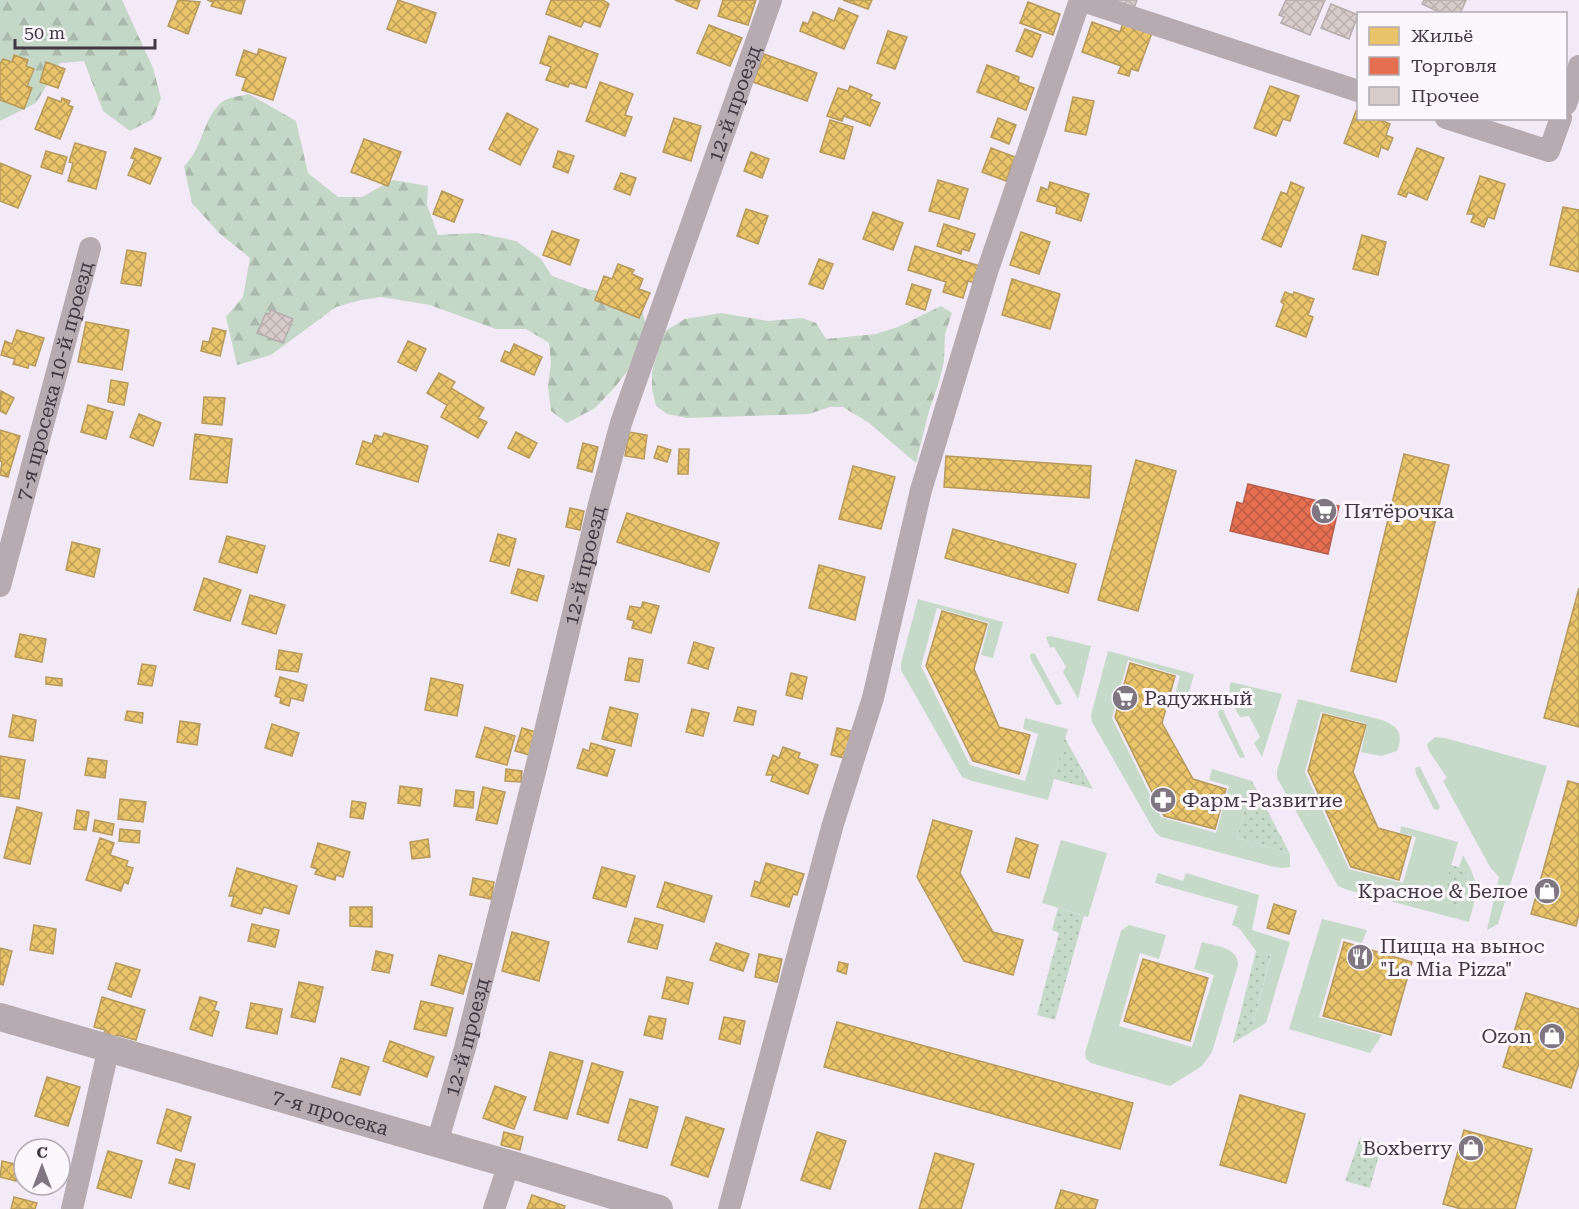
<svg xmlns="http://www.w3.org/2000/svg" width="1579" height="1209" font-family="'Roboto Serif',serif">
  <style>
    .green { fill: #c7dac9 }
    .forest { fill: url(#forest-firs) }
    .park { fill: url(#park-dots) }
    .homes { fill: url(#homes-cross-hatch); stroke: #b69a5e; stroke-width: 1.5 }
    .shops { fill: url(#shops-cross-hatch); stroke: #b55e4d; stroke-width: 1.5 }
    .building { fill: url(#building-cross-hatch); stroke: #b5adae; stroke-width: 1.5 }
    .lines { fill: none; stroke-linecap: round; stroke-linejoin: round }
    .minor { stroke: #b5abb1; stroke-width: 22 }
    .tertiary { stroke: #b5abb1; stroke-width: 28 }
    .labels { text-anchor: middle; stroke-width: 6; stroke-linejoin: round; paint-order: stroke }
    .street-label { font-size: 20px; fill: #403843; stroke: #fbf7fd }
    .poi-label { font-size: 20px; fill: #403843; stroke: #fbf7fd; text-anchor: start }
  </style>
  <defs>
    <pattern id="forest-firs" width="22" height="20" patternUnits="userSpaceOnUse" patternTransform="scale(1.5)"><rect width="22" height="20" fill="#c5d7c6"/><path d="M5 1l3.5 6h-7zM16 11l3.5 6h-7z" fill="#aab9ab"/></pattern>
    <pattern id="park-dots" width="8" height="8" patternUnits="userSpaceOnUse" patternTransform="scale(1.5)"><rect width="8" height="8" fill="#c7dac9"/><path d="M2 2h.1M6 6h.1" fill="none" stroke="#acbcae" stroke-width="1.8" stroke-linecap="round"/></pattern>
    <pattern id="homes-cross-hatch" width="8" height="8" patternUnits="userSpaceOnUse" patternTransform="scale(1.5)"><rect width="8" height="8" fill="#e9c46a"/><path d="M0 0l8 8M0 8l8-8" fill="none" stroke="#bea059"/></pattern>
    <pattern id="shops-cross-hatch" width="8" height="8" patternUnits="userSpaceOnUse" patternTransform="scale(1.5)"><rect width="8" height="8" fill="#e76f51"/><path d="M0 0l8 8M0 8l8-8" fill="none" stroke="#bd5c45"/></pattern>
    <pattern id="building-cross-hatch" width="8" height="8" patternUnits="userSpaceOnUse" patternTransform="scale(1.5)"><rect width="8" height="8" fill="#d8ccca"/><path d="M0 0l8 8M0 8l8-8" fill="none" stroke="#bab0af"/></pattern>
  </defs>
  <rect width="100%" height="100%" fill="#f3eaf7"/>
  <!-- green -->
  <path class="green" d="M918,599l85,23 -10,36 -12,-3 8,-32 -52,-15 -16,58 49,99 55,16 13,-47 -15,-5 2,-11 43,11 -20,71 -76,-19 -10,-4 -61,-107v-7z
    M1050,636l41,10 -13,53 -15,-27 3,-5 -12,-20 -4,1 -4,-11z
    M1108,651l86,23 -10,36 -12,-3 8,-31 -52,-16 -16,58 49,99 55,16 13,-47 -20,-6 3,-11 40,12 -15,57 53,16v13l-8,1 -11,-2 -110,-29 -6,-5 -63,-110 -1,-7z
    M1032,653l3,1 27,50 -6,1 -25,-45 -1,-5z
    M1231,682l51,12 -20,63 -8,-14 6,-6 -11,-21 -9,1c-6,-11 -14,-21 -9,-35z
    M1298,699l84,21c16,6 22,14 15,31l-16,5 -20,-4 6,-28 -46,-12 -16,60 44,97 54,14 13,-46 -16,-4 1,-7 57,16 -17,59 18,5 10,-36 -10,-3 4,-12c17,29 15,35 6,67l-121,-32 -10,-4 -61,-108v-7z
    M1220,710h3l22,47 -5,1 -21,-41 -1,-5z
    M1435,737l10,1 102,28 -49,158 -11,6 12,-53 -9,-10 -47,-86 4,-3 -18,-27 -2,-7z
    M1417,767h3l20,40 -2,3 -4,-1 -18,-35 -1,-5z
    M1061,840l46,13 -19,64 -46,-14z
    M1158,873l25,8 3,-8 73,22 -7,35 38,12 -24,81 -15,9 20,-77 -15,-4 -17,-23 -7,-3 6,-19 -83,-23z
    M1322,919l45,11 -5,13 -20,-5 -23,79 63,18 -12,18 -81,-24z
    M1129,925l37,10 -7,24 -19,-6 -21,73 73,21 22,-72 -20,-6 8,-27c14,4 36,5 36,23l-26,87 -10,14 -32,20 -79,-23 -5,-4 -1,-6 36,-122z"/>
  <!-- forest -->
  <path class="forest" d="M0,0h122l31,68 8,30 -8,21 -23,12 -27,-20 -19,-50 -24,2 -24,40 -36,18z
    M249,94l47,27 12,52 30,24h24l31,-17 35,6 -1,19 11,30 39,-2 39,8 25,18 11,17 35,13 52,8 8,33 -10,29 -22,28 -20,21 -28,15 -16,-12 -3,-25 3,-24 -2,-19 -23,-14h-30l-66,-24 -49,-8 -20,3 -25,7 -65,48 -34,10 -11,-48 17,-20 7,-39 -31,-25 -27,-30 -8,-37c19,-17 18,-47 38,-64 6,-5 19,-6 27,-8z
    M941,306l11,7 -7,21 -1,27 -5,21 -10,29 -13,52 -47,-40 -26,-16h-13l-21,7 -122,4 -20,-4 -11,-8 -4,-17v-17l3,-12 10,-29 20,-12 36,-6 47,8 34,-3 14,5 10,16 50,-5 22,-7z"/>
  <!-- park -->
  <path class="park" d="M1065,738l28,51 -39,-10z
    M1252,781l38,73 -53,-16z
    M1451,865l18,5 -10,36 -18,-5z
    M1058,908l26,8 -29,104 -18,-5 22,-82 -7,-3z
    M1256,951l15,3 -20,78 -18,11z
    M1360,1138l22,5 -12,45 -25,-7z"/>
  <!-- homes -->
  <path class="homes" d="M178,0l22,2 -12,32 -20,-8z
    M207,0h38l-4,14 -30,-8 2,-4z
    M398,0l38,13 -10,30 -39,-14z
    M551,0h52l6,4 -9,23 -16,-6 -3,6 -35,-13z
    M675,0h25l-3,9z
    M723,0h33l-8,25 -30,-9z
    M843,0h29l-4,9z
    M1028,2l32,12 -7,21 -33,-12z
    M839,8l19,8 -14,33 -44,-18 3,-9 5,2 5,-12 21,9z
    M1092,22l28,10 3,-9 29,10 -14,38 -7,-2 -2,7 -11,-3 3,-7 -39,-14z
    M709,25l33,13 -12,28 -33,-13z
    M1025,29l16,6 -9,22 -16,-6z
    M888,31l19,6 -12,32 -18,-6z
    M549,36l49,18 -12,34 -16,-5 -2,4 -22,-7 5,-13 -11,-4z
    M259,49l27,9 -13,42 -31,-10 4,-12 -10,-3 8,-25 13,5z
    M764,54l53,19 -10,28 -54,-19z
    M14,55l14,5 -2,6 8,3 -7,17 5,2 -8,21 -24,-9v-36l3,-5 9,3z
    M46,62l19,7 -7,19 -18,-6z
    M987,65l32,12 -1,5 16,6 -8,22 -49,-18z
    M600,82l33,12 -8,21 7,2 -7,19 -39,-15z
    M850,86l22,9 -2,4 10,4 -10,23 -26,-10 -2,5 -15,-5 11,-28 10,3z
    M1270,86l29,10 -9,25 -7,-2 -7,17 -22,-8z
    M48,97l13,5 1,-4 8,3 -2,4 5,2 -13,32 -25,-10z
    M1073,97l21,4 -8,34 -21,-4z
    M1356,111l2,1v6h18l14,6 -4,11 7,3 -5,12 -7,-3 -3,10 -34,-14z
    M507,113l31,16 -18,36 -31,-16z
    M674,118l27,8 -10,35 -28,-9z
    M998,118l18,7 -7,19 -18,-7z
    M830,120l23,7 -9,32 -24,-7z
    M364,139l37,13 -13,34 -37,-14z
    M75,143l31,9 -10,37 -28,-8 5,-18 -4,-1z
    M135,148l26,10 -11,26 -22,-9 7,-16 -4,-1z
    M991,148l24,9 -9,24 -24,-9z
    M1417,148l27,10 -17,42 -19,-8 -2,5 -8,-3z
    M46,151l21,6 -5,17 -21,-7z
    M558,151l16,5 -6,17 -15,-6z
    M751,152l18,7 -7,19 -18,-7z
    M0,163l31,13 -13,32 -18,-7z
    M621,173l15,5 -6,17 -16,-6z
    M1480,176l25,8 -11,35 -6,-2 -4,10 -13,-5 3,-8h-7z
    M938,180l30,9 -9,30 -30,-8z
    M1050,182l39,12 -8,27 -25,-8 1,-6 -20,-6 4,-14 7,3z
    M1291,182l13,6 -23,59 -19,-8 19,-47 6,2z
    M442,191l21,9 -9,22 -21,-8z
    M1563,207l16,3v62l-29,-7z
    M746,209l22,7 -10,28 -21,-8z
    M873,212l30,11 -10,27 -30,-11z
    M944,224l31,10 -6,17 -7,-2 -1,5 -24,-8z
    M552,231l27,9 -9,25 -27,-10z
    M1021,232l29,10 -11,32 -29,-9z
    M1362,235l24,7 -8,33 -25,-6z
    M915,246l65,20 -5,17 -7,-2 -5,17 -20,-6 3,-10 -38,-12z
    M127,250l19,3 -5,33 -20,-3z
    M819,259l14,5 -10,25 -14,-5z
    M618,264l16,6 -2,4 11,5 -4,10 11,4 -11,25 -44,-18 9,-24 8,3z
    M1012,279l48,15 -10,35 -48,-14z
    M912,284l19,6 -6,20 -19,-6z
    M1285,292l8,3 1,-3 20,7 -6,16 5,2 -7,20 -30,-11 8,-22 -3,-2z
    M86,322l43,8 -7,40 -44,-8z
    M213,328l13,3 -6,25 -19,-5 2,-10 6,1z
    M17,330l27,8 -9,28 -6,-2 -1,4 -15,-4 2,-5 -14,-4 4,-14 7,3z
    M408,341l18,8 -10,22 -18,-9z
    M514,344l28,13 -8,18 -33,-14 4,-10 5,2z
    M439,373l16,9 -4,6 33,20 -6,10 9,4 -9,16 -37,-21 6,-12 -20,-12z
    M111,380l17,3 -4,22 -16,-3z
    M1,391l13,7 -8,16 -6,-3z
    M204,397l21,1 -3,27 -20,-2z
    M88,405l25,7 -7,27 -25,-7z
    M139,414l22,9 -8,23 -23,-9z
    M0,430l20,6 -12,41 -8,-2 2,-13 -2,-1z
    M516,432l21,11 -8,15 -21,-10z
    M629,432l18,3 -3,24 -19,-3z
    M384,433l44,13 -10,36 -62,-18 7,-23 9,3 3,-9 7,2z
    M195,434l37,5 -5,44 -37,-4z
    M583,443l15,4 -6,25 -15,-4z
    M658,446l13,4 -4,12 -13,-4z
    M679,449h10l-1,25h-10z
    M1404,454l45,11 -53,217 -45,-11z
    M946,456l145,10 -2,32 -145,-11z
    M1136,460l40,11 -38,140 -40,-11z
    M853,466l42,11 -14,52 -42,-10z
    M570,508l14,3 -4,19 -14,-3z
    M627,513l92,30 -10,29 -92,-30z
    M953,529l123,35 -8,29 -123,-35z
    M498,534l18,5 -7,27 -19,-5z
    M227,536l38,10 -8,27 -38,-11z
    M72,542l28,7 -6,28 -28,-7z
    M819,565l46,12 -10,43 -46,-12z
    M518,569l26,7 -7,25 -26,-8z
    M204,578l37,12 -11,31 -36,-11z
    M1579,588v139l-35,-9z
    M250,595l35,10 -9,29 -34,-10z
    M643,602l16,4 -8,27 -19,-5 2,-7 -7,-2 3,-13 11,2z
    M942,611l45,13 -13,45 25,58 31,8 -11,39 -46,-13 -47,-95z
    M20,634l26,5 -4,23 -27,-5z
    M694,642l20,6 -6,21 -20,-6z
    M279,650l23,4 -4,18 -22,-3z
    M629,658l14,2 -4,22 -14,-2z
    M1130,663l45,13 -13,47 31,56 33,10 -11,40 -51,-13 -49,-99z
    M142,664l14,2 -4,20 -14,-2z
    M791,673l16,4 -5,22 -16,-4z
    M46,677l16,2v7l-16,-2z
    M280,677l27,8 -4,16 -12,-3 -2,8 -9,-3 1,-5 -6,-2z
    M431,678l32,7 -6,31 -32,-6z
    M610,707l28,7 -7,32 -29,-7z
    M738,707l18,4 -3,14 -19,-4z
    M692,709l17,4 -6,23 -17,-4z
    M127,711l16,2 -1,10 -17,-3z
    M1323,714l43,11 -13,47 25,56 33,9 -12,43 -48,-13 -43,-96z
    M13,715l23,5 -3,21 -24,-4z
    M180,721l20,3 -3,21 -20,-3z
    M272,724l27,9 -7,23 -27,-8z
    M485,727l30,9 -8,29 -31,-8z
    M522,728l18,5 -7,23 -18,-5z
    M837,728l14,3 -6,27 -14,-3z
    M591,743l24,7 -8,26 -30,-8 6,-19 6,2z
    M783,747l17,6 -2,5 20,7 -10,29 -37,-13 2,-6h-7l7,-20 6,3z
    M0,756l25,4 -6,39 -19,-3z
    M88,758l19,3 -2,17 -20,-3z
    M506,769l16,2 -1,11 -16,-1z
    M1568,781l11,3v130l-3,12 -45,-12z
    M400,786l22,3 -2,17 -22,-3z
    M483,787l22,5 -8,32 -21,-4z
    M456,790l18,2 -1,16 -19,-2z
    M120,799l26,3 -3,20 -25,-3z
    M352,801l14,2 -3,16 -13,-2z
    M17,807l25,6 -12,51 -26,-6z
    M77,810l12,2 -3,18 -12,-1z
    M95,820l19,4 -2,11 -19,-4z
    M933,820l39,11 -12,42 33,59 30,8 -10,35 -49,-14 -47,-84z
    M120,829l20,2 -1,12 -20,-2z
    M100,838l14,5 -4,12 18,6 -2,5 7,2 -5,16 -4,-2 -3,9 -35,-11z
    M1016,838l22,7 -9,33 -22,-6z
    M428,839l2,18 -18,2 -2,-17z
    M318,843l32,9 -7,25 -7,-2 -1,5 -20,-6 2,-5 -6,-2z
    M766,863l38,11 -7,21 -4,-1 -4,13 -38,-11 4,-15 5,2z
    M602,867l33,9 -9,31 -33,-9z
    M237,868l60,18 -8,28 -25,-7 -3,7 -30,-8 3,-10h-5z
    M473,878l21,4 -3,17 -21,-4z
    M665,882l47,14 -8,26 -47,-15z
    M1274,904l22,7 -7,23 -22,-6z
    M350,907h22v20l-22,-1z
    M635,918l28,7 -6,24 -29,-7z
    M252,924l27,6 -4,17 -27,-6z
    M34,925l22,4 -3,25 -23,-4z
    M512,932l37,10 -10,39 -37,-10z
    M1344,942l68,20 -21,73 -68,-19z
    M716,943l33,11 -6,17 -33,-11z
    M0,948l12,3 -9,34 -3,-1z
    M376,951l17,4 -4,18 -17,-3z
    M759,954l23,5 -5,23 -22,-5z
    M439,955l33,9 -9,30 -32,-9z
    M1143,959l65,19 -18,63 -66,-20z
    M839,962l9,2 -2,10 -9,-3z
    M116,963l24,7 -9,27 -23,-8z
    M667,977l26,6 -5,21 -26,-6z
    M299,982l24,5 -8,35 -24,-5z
    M1526,993l53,16v54l-8,25 -68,-21z
    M102,997l43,13 -9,30 -19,-5 -1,6 -13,-3 2,-8 -11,-3z
    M200,997l17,5 -3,8 5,2 -7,24 -22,-7z
    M421,1001l32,7 -7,28 -32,-7z
    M251,1003l31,6 -5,25 -31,-6z
    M649,1016l17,3 -4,20 -18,-4z
    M724,1017l21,4 -5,23 -21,-5z
    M837,1022l296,81 -13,46 -296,-82z
    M390,1041l44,16 -7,20 -44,-16z
    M550,1052l33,9 -16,58 -33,-9z
    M341,1058l28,9 -9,28 -28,-8z
    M592,1063l31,9 -15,51 -31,-9z
    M47,1077l33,10 -12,39 -33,-10z
    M495,1086l31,11 -12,32 -31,-11z
    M1240,1095l65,19 -19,69 -66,-18z
    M630,1099l28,8 -11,41 -29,-8z
    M167,1109l24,8 -10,34 -24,-8z
    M686,1117l38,12 -16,48 -37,-12z
    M1464,1130l68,19 -17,60h-54l-18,-5z
    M504,1132l19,5 -3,13 -19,-5z
    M817,1132l29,9 -16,48 -29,-9z
    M108,1151l34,10 -11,37 -34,-10z
    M935,1153l39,11 -13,45h-42z
    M176,1159l19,5 -6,25 -20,-6z
    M2,1161l17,4 -3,16 -16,-4z
    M1061,1190l37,10 -3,9h-40z
    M532,1195l33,11 -1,3h-37z
    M14,1197l23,6 -2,6h-24z"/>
  <!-- shops -->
  <path class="shops" d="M1248,484l91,22 -11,48 -98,-23 7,-29 6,2z"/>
  <!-- building -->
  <path class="building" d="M1111,0h26l-3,8z
    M1286,0h39l-15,35 -29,-12 3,-6 -5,-2z
    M1424,0h42l-6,14h-17l-21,-10z
    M1331,4l27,11 -9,24 -28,-11z
    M271,310l22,9 -10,24 -26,-10 9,-20 3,1z"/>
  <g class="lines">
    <!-- minor -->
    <g class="minor">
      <path d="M1080,0l278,91"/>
      <path d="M1566,104l13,-38"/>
      <path d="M1446,118l103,33 12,-33"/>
      <path id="s1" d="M0,586l90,-338"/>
      <path id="s2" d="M437,1143l28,-95 77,-304 57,-240 22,-81 150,-423"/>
      <path d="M72,1209l37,-162"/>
      <path d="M494,1209l15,-45"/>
      <path d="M729,1209l104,-385 40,-126 48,-208 66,-218 93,-272"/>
    </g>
    <!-- tertiary -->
    <path class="tertiary" id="s3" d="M0,1017l509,147 150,45"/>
  </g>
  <!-- icons -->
  <defs>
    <symbol id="supermarket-disc" viewBox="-11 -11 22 22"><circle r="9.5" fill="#7f7682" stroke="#fbf7fd"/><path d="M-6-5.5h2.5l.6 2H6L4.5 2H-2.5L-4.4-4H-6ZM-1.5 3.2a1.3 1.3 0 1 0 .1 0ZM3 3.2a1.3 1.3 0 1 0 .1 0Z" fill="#fff"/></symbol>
    <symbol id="pharmacy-disc" viewBox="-11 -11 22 22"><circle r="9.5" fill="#7f7682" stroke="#fbf7fd"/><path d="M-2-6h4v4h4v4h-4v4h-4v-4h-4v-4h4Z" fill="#fff"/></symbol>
    <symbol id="shop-disc" viewBox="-11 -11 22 22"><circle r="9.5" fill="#7f7682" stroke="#fbf7fd"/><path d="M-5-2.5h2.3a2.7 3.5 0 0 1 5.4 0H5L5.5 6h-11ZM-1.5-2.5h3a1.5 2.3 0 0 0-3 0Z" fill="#fff"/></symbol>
    <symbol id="restaurant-disc" viewBox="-11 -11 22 22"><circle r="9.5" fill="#7f7682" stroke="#fbf7fd"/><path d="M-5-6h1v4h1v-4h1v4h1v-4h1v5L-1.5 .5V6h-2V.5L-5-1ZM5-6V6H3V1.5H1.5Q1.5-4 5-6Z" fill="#fff"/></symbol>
  </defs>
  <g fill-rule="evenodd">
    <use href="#supermarket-disc" x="1309" y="496" width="30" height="30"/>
    <use href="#supermarket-disc" x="1110" y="683" width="30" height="30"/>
    <use href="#pharmacy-disc" x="1148" y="785" width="30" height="30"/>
    <use href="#shop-disc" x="1532" y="876" width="30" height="30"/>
    <use href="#restaurant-disc" x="1345" y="942" width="30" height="30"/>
    <use href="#shop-disc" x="1537" y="1021" width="30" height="30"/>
    <use href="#shop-disc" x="1456" y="1133" width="30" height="30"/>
  </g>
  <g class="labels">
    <!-- street labels -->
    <g class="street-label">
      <text dy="7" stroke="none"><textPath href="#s2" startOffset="1082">12-й проезд</textPath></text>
      <text dy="7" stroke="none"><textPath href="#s1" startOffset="212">7-я просека 10-й проезд</textPath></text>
      <text dy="7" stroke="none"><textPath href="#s2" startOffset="596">12-й проезд</textPath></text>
      <text dy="7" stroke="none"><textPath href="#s2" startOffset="110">12-й проезд</textPath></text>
      <text dy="7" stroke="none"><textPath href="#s3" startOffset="344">7-я просека</textPath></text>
    </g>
    <!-- poi labels -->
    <g class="poi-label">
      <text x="1344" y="518">Пятёрочка</text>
      <text x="1144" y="705">Радужный</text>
      <text x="1182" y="807">Фарм-Развитие</text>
      <text x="1528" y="898" text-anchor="end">Красное &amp; Белое</text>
      <text x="1380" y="953">Пицца на вынос<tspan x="1380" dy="23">"La Mia Pizza"</tspan></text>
      <text x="1532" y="1043" text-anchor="end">Ozon</text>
      <text x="1452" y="1155" text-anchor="end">Boxberry</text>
    </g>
  </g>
  <!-- legend -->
  <rect x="1357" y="12" width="210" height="108" fill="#fbf7fd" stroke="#b0abb3" stroke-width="1.5"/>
  <rect x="1369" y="27" width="30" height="18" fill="#e9c46a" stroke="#b0abb3" stroke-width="1.5"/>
  <text x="1411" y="42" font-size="18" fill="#403843">Жильё</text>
  <rect x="1369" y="57" width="30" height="18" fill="#e76f51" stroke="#b0abb3" stroke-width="1.5"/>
  <text x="1411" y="72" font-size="18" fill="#403843">Торговля</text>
  <rect x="1369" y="87" width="30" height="18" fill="#d8ccca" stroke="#b0abb3" stroke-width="1.5"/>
  <text x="1411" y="102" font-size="18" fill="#403843">Прочее</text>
  <!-- north arrow -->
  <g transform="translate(42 1167)"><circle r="28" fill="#fbf7fd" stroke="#b0abb3" stroke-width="1.5"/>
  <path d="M0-4.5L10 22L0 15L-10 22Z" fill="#7f7682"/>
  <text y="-9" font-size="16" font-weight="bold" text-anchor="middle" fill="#403843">С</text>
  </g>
  <!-- scale -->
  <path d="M15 39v9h140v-9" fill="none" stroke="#403843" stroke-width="3"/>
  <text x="24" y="39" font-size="18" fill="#403843" stroke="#fbf7fd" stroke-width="4.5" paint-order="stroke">50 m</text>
</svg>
